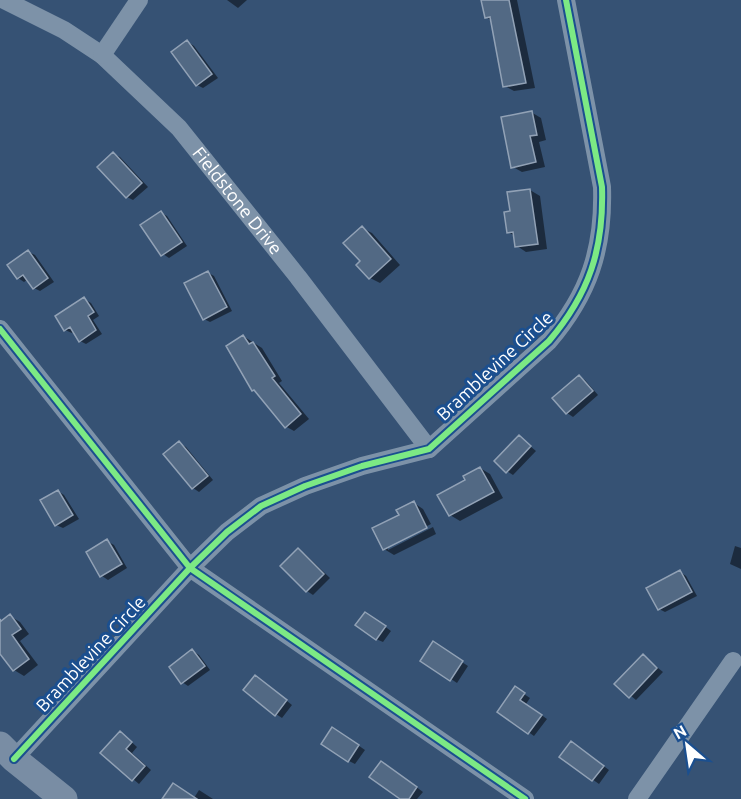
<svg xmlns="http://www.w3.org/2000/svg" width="741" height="799" font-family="Ubuntu,sans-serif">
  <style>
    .shadow { fill: #0007 }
    .building { fill: #526984; stroke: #92a2b6; stroke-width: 1.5 }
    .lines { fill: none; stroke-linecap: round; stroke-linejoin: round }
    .street { stroke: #7d92a8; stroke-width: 18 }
    .secondary { stroke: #798da4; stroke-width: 27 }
    .cycleway-casing { stroke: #1b4f8f; stroke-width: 10 }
    .cycleway { stroke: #7ce984; stroke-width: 6 }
    .labels { text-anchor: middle; stroke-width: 6; stroke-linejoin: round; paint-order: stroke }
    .street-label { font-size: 18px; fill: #fff; stroke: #1b4f8f }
  </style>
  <rect width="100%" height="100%" fill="#365274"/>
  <!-- shadow -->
  <path class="shadow" d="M227,0h20l-9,8z
    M483,0h34l18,88 -21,3 -9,-5 -13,-65 -6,-4z
    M188,42l6,4 24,32 -15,10 -6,-3z
    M531,112l10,6 5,22 -7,2 6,25 -23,5 -9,-5z
    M114,154l6,3 28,30 -15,13 -6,-3z
    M530,190l10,6 7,53 -21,3 -9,-6 -2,-10 -7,-4 4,-19z
    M161,213l6,3 20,30 -18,12 -6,-4z
    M362,228l10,5 28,32 -20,18 -10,-5 -8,-17z
    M29,252l6,3 19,27 -14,9 -6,-3 -6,-9 -4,3 -6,-4z
    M207,272l7,4 18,35 -22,11 -6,-3z
    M84,299l7,4 8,13 -6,4 9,14 -16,10 -6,-3 -6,-10 -2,2 -7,-3z
    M243,336l19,12 20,33 -3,2 30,36 -15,12 -9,-5z
    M579,377l6,3 13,15 -25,22 -6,-4z
    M519,437l17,14 -23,24 -6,-4z
    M179,443l7,4 27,33 -14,12 -6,-4 -28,-33z
    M480,468l10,6 13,24 -43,23 -10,-6 17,-34z
    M58,491l6,4 15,24 -16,9 -7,-3z
    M414,503l9,6 8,15 -43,22v4l45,-23 3,7 -42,21 -10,-6 17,-34z
    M107,541l7,4 13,23 -19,12 -6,-4z
    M735,546l6,2v21l-11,-5z
    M299,550l6,4 25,24 -17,17 -6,-4 -25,-25z
    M680,572l6,4 11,20 -32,16 -6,-3z
    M10,616l10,6 9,12 -9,7 18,24 -14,11 -10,-6 -14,-19v-27z
    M372,617l19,14 -8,11 -7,-3z
    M439,647l29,19 -11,17 -6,-4z
    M193,651l6,4 11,15 -22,16 -6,-4z
    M643,656l20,16 -27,28 -20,-16z
    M261,680l31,25 -10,13 -6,-4z
    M521,692l9,6 -4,6 21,15 -13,17 -35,-25z
    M339,732l26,18 -10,14 -6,-3z
    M126,737l11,10 -5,6 19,17 -12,14 -37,-31z
    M578,747l31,23 -10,14 -38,-27z
    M388,766l35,26 -6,7h-14z
    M199,790l14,9h-44l25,-1z"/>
  <!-- building -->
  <path class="building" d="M481,0h28l17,83 -23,4 -13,-70 -5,1z
    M187,40l25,34 -16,12 -25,-34z
    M532,111l5,24 -7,1 6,26 -25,6 -10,-51z
    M113,152l29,31 -16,15 -29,-31z
    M530,189l8,55 -23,3 -2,-15 -6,1 -3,-21 6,-1 -3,-19z
    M161,211l21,31 -21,14 -21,-31z
    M362,226l29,33 -22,20 -13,-14 4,-4 -17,-18z
    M28,250l20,28 -15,11 -10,-14 -6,4 -10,-14z
    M208,271l19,36 -24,13 -19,-37z
    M84,297l10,15 -6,4 8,14 -17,12 -9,-15 -6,4 -9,-15z
    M243,335l6,9 4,-2 22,34 -3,2 29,36 -16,14 -31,-38 -2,1 -26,-45z
    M579,375l14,16 -27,23 -14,-16z
    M519,435l12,11 -25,27 -12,-12z
    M179,441l29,35 -16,13 -29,-35z
    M480,467l14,25 -45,24 -12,-21 28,-15 -2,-4z
    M58,490l15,25 -18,11 -15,-26z
    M414,501l13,27 -44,22 -11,-22 27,-13 -3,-5z
    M107,539l15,25 -22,13 -14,-25z
    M298,548l26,26 -18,18 -26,-26z
    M680,570l12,22 -34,18 -12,-22z
    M365,612l21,14 -10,14 -21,-15z
    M10,614l11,15 -9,6 17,24 -16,12 -13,-17v-35l1,2z
    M433,641l30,20 -13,20 -30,-20z
    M192,649l13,17 -24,18 -12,-17z
    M643,654l14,14 -28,30 -15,-14z
    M255,675l32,25 -12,16 -32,-26z
    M515,686l10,7 -5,7 22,15 -14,19 -31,-22z
    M332,727l27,18 -11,17 -27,-18z
    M120,731l12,11 -6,7 19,17 -13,15 -32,-28z
    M571,741l33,25 -12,15 -33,-24z
    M381,761l36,26 -8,12h-9l-31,-22z
    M173,783l24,16h-35z"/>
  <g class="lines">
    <!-- street -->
    <g class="street">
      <path id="s1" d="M4,0l60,30 38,25 77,73 119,149 131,172"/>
      <path d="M102,55l37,-55"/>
      <path d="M0,329l190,239 335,231"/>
      <path d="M14,759l176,-191 37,-36 34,-26 44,-20 57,-20 67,-17 120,-108c40,-47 55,-92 53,-154l-36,-187"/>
      <path d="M637,799l96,-138"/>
    </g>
    <!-- secondary -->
    <path class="secondary" d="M0,745l14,14 50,40"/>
    <defs>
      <path id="cycleway" d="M0,329l190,239 335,231
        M14,759l176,-191 37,-36 34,-26 44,-20 57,-20 67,-17 120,-108c40,-47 55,-92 53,-154l-36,-187"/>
    </defs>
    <!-- cycleway casing -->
    <use href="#cycleway" class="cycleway-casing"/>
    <!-- cycleway -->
    <use href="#cycleway" class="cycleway"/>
  </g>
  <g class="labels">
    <!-- street labels -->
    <g class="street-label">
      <text dy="6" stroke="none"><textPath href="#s1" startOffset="312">Fieldstone Drive</textPath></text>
      <text transform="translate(495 366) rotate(-43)" y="6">Bramblevine Circle</text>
      <text transform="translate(91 654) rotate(-47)" y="6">Bramblevine Circle</text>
    </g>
  </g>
  <!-- north arrow -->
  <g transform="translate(687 745) rotate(331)" stroke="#1b4f8f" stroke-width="4.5" paint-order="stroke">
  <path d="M0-4.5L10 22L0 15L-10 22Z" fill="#ffffff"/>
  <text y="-9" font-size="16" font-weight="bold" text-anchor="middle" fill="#ffffff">N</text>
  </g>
</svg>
